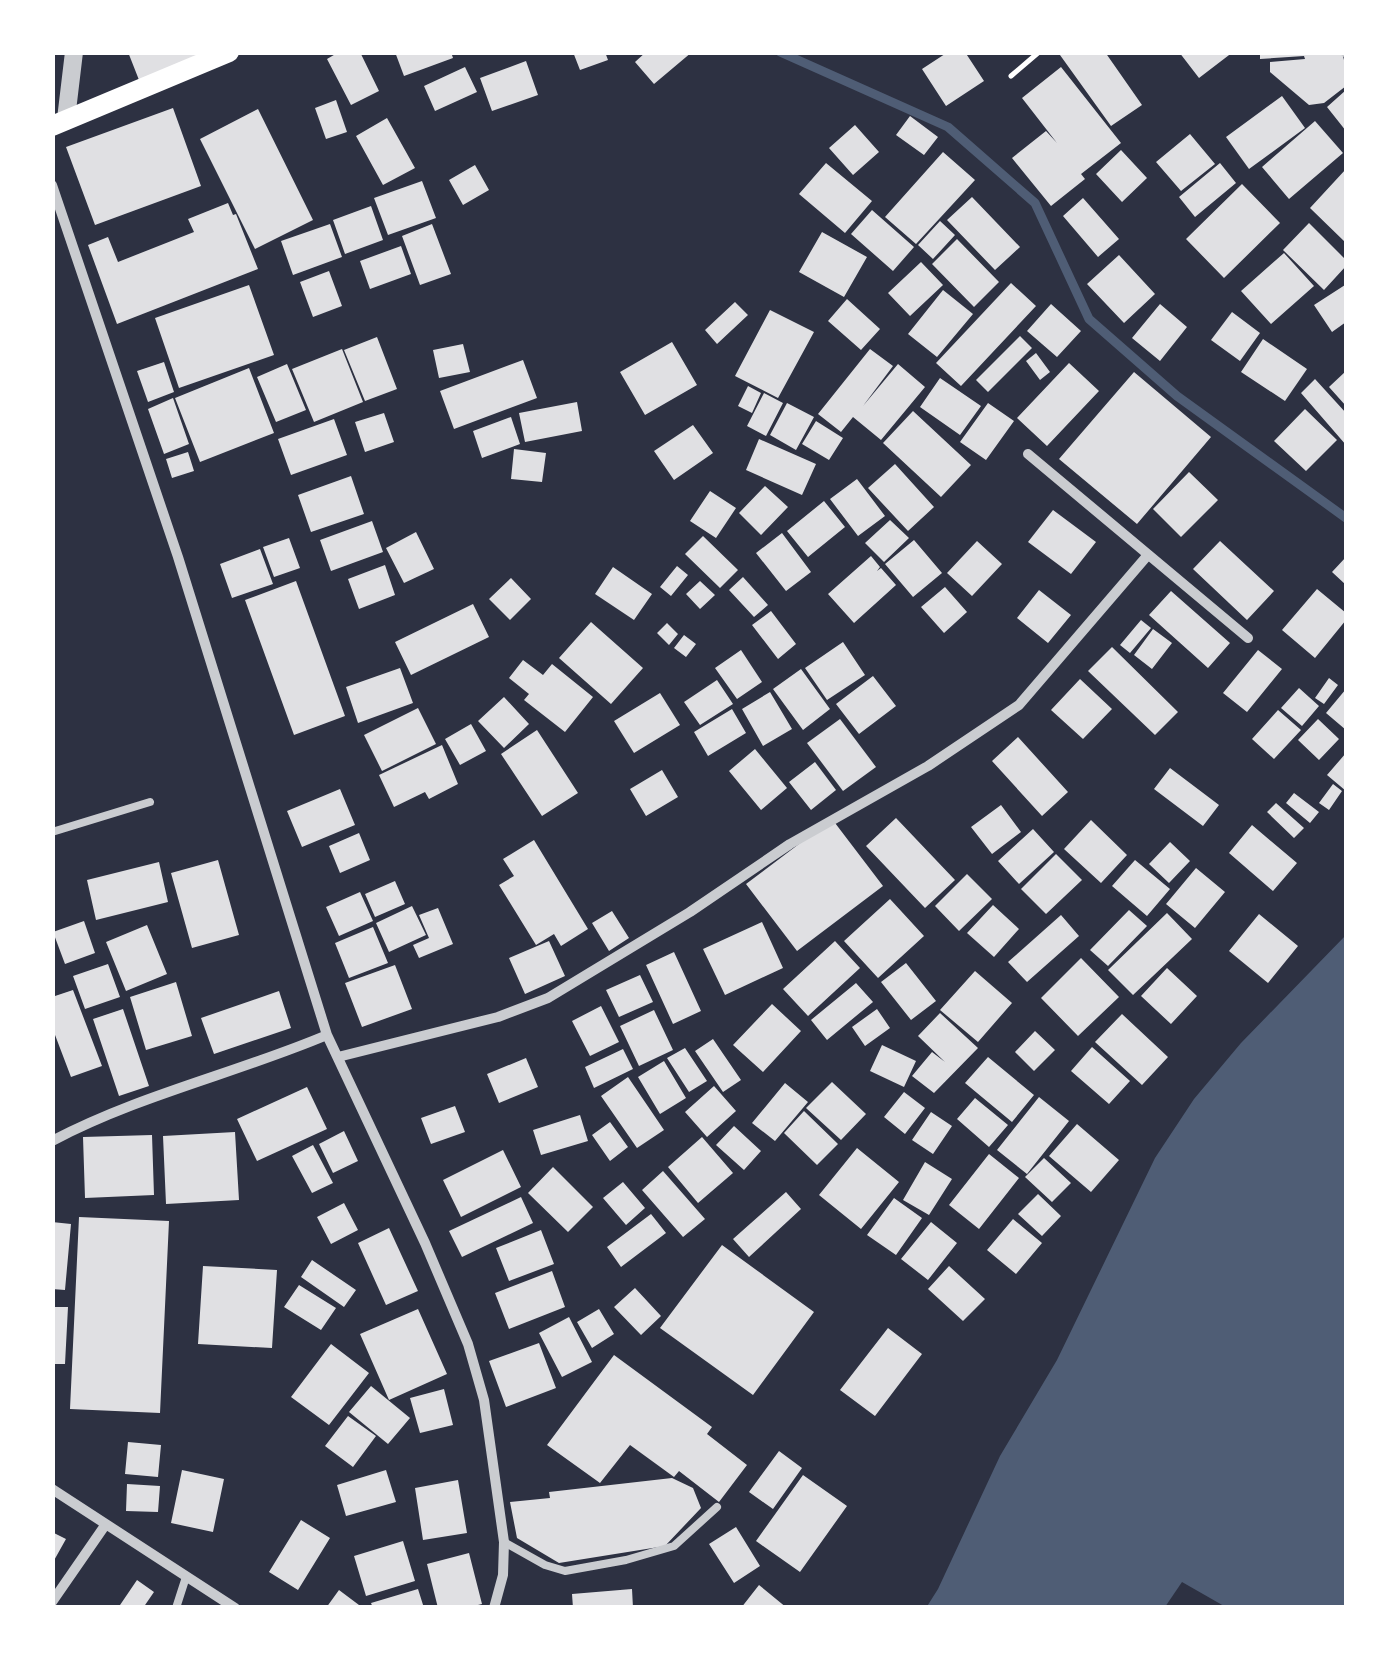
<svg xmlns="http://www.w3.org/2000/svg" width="1399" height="1660" font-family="'PT Sans',sans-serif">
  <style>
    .water { fill: #4f5d75 }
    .pier { fill: #2d3142 }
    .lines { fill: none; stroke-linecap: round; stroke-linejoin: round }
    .stream { stroke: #4f5d75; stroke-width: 9 }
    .building { fill: #e0e0e3 }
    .path { stroke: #fff; stroke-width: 5 }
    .service { stroke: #caccd0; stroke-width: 8 }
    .minor { stroke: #caccd0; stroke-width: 10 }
    .tertiary { stroke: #caccd0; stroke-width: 18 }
    .secondary { stroke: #fff; stroke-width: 20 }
  </style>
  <rect width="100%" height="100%" fill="#2d3142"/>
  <!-- water -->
  <path class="water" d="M1346,935v672l-420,1 12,-19 62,-133 57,-96 98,-202 39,-59 47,-56z"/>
  <!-- pier -->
  <path class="pier" d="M1182,1582l42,24 -59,1z"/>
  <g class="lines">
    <!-- stream -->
    <path class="stream" d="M780,52l168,75 87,76 54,116 88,77 169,122"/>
  </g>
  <!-- building -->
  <path class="building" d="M128,52h77l-66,28z
    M339,52h21l19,39 -28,14 -24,-46z
    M395,52h56l2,6 -49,18z
    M573,52h32l3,8 -28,10z
    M646,52h46l-38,32 -19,-22z
    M948,52h17l19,29 -38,25 -24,-37z
    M1064,52h41l37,53 -31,21 -51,-71z
    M1179,52h54l-34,26z
    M1260,52h82l4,16v18l-22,17 -15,2 -39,-33v-10l35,-3 -1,-3 -44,3z
    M526,61l12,34 -46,16 -12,-33z
    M465,67l12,25 -42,19 -11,-25z
    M1061,67l60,76 -40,31 4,5 -34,27 -39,-48 34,-27 11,12 -35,-45z
    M1346,90v41l-19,-24z
    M1282,96l23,32 -56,41 -23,-32z
    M336,100l11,32 -21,7 -11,-31z
    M173,108l28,78 -106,39 -29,-78z
    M258,109l55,111 -58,29 -55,-110z
    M910,116l28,21 -14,18 -28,-20z
    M387,118l28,50 -32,17 -27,-49z
    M1315,121l28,32 -54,46 -27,-32z
    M855,125l24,27 -26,23 -24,-27z
    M1190,134l25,30 -34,27 -25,-29z
    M1121,150l26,28 -25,24 -26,-28z
    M943,152l32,28 -59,64 -31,-27z
    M826,163l46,38 -27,32 -46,-39z
    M1220,163l16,20 -41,34 -16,-20z
    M475,165l14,25 -26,15 -14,-25z
    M1346,169v74l-36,-35z
    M422,181l14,37 -48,17 -14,-37z
    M1242,184l38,39 -56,55 -38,-39z
    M972,197l48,50 -25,23 -48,-50z
    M1083,198l36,41 -21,18 -35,-41z
    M228,203l5,12 3,-1 22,55 -141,55 -29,-79 20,-8 10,25 76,-30 -6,-13z
    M371,206l12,34 -38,14 -12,-34z
    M872,210l42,37 -21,24 -42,-37z
    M940,221l15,14 -22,24 -15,-14z
    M1309,223l37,37v6l-22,24 -41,-40z
    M330,224l12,33 -49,18 -12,-34z
    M432,224l19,50 -31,11 -18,-49z
    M822,232l45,25 -23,40 -45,-25z
    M957,239l42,43 -25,25 -42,-43z
    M401,246l10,28 -41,15 -10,-28z
    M1284,253l30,33 -43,38 -30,-33z
    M1119,255l36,39 -31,29 -37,-39z
    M921,262l22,23 -33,31 -22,-23z
    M329,271l13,35 -29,11 -13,-35z
    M1011,283l25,23 -75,80 -25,-23z
    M249,285l25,70 -95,33 -24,-70z
    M1345,285l1,37 -14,10 -18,-27z
    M943,290l30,24 -36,43 -29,-23z
    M847,299l33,30 -19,21 -33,-29z
    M735,302l13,13 -31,29 -12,-14z
    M1051,304l30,27 -24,26 -30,-26z
    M1160,304l27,23 -27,34 -28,-23z
    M770,310l44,22 -36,66 -43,-22z
    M1232,312l28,21 -20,28 -29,-21z
    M1020,336l12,12 -44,44 -12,-12z
    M377,337l20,52 -32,12 -21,-51z
    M1263,339l44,30 -22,32 -44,-29z
    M672,342l25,43 -52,30 -25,-43z
    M463,344l7,28 -31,6 -6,-28z
    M342,349l21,53 -49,20 -22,-53z
    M870,349l23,17 -30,40 35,-42 27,23 -44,53 -28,-23 -12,15 -23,-18z
    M1036,353l14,19 -10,8 -14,-19z
    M523,360l14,38 -83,31 -14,-38z
    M164,362l10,30 -26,10 -11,-31z
    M1069,363l30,28 -52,55 -30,-28z
    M287,364l19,46 -30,12 -19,-45z
    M249,368l25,65 -74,29 -25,-64z
    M1346,371v35l-17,-19z
    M1134,372l77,65 -74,87 -78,-65z
    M940,378l41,28 -21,29 -40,-28z
    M1315,379l31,34v32l-45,-52z
    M748,386l13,7 -9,20 -14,-7z
    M764,393l19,10 -17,33 -19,-10z
    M173,398l16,46 -25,10 -16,-45z
    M577,402l5,29 -57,11 -6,-29z
    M787,403l27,14 -18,33 -26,-15z
    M988,403l26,18 -28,39 -26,-18z
    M1305,409l32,31 -31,31 -32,-30z
    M913,411l58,54 -30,32 -58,-54z
    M384,413l10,29 -29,10 -10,-30z
    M511,417l9,27 -38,14 -9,-27z
    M334,419l13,36 -56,20 -13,-36z
    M816,421l27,17 -14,22 -27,-16z
    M693,425l20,28 -39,27 -20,-29z
    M759,439l57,25 -14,31 -56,-25z
    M514,449l32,4 -4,29 -31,-3z
    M188,452l6,19 -22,7 -6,-19z
    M895,464l39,43 -26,24 -40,-43z
    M1189,472l29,28 -37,37 -28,-28z
    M351,476l13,38 -53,18 -13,-37z
    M857,479l28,37 -27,20 -28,-37z
    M765,486l23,21 -27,28 -22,-22z
    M710,491l26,17 -20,30 -26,-17z
    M824,501l21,26 -37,30 -21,-26z
    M1053,510l43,32 -25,32 -43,-32z
    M890,520l19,18 -25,24 -19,-19z
    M372,521l11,31 -52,19 -11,-31z
    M416,532l18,37 -30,14 -18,-35z
    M782,533l29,39 -25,19 -30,-38z
    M703,536l35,34 -18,18 -35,-34z
    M289,538l11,30 -26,9 -11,-30z
    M914,540l28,33 -29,24 -28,-33z
    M977,541l25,23 -30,32 -25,-23z
    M1220,541l54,50 -27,29 -54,-51z
    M260,549l13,35 -41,14 -12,-34z
    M871,556l9,11 -3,4 4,-3 15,17 -42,38 -26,-29z
    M1346,557v28l-14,-13z
    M385,565l10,30 -36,14 -11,-30z
    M677,566l11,9 -17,21 -11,-9z
    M613,567l39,27 -18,26 -39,-26z
    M743,577l25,28 -14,12 -25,-27z
    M511,578l20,21 -21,21 -21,-21z
    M296,581l49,135 -51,19 -49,-135z
    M700,581l15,14 -15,14 -14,-15z
    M945,587l22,25 -23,21 -23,-26z
    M1317,589l29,24v7l-31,38 -33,-28z
    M1039,590l32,25 -23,28 -31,-25z
    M1171,591l59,52 -22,25 -59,-53z
    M473,604l16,33 -78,38 -16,-33z
    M771,611l25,33 -18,15 -26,-34z
    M1141,620l10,8 -21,25 -10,-8z
    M591,622l52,46 -32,36 -52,-46z
    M667,623l11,11 -9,11 -12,-12z
    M1153,629l19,14 -20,26 -18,-14z
    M684,635l12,9 -10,13 -12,-9z
    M843,642l22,33 -38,25 -22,-32z
    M1112,647l66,65 -23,23 -67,-64z
    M741,650l21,32 -25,17 -22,-31z
    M1258,650l24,19 -35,43 -24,-19z
    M523,660l20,15 9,-11 41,33 -28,35 -41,-32 5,-6 -20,-16z
    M400,668l13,35 -55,20 -12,-36z
    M801,669l29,40 -27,21 -30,-41z
    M873,676l23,30 -37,28 -23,-30z
    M1329,678l9,7 -14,19 -9,-6z
    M1080,679l32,30 -29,30 -32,-29z
    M717,680l16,24 -33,21 -16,-23z
    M1299,688l20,18 -17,20 -21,-18z
    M1346,689v41l-20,-17z
    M770,692l22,37 -29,17 -21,-37z
    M660,693l20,32 -46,28 -20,-32z
    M504,697l25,27 -25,24 -26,-27z
    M418,708l18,36 -54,27 -18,-36z
    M732,709l14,24 -38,23 -14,-24z
    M1278,710l23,20 -27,29 -22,-20z
    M840,719l36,48 -33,24 -36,-48z
    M1318,719l21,20 -20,21 -21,-20z
    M471,724l15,27 -26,14 -15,-26z
    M537,730l41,63 -36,23 -41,-62z
    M1018,737l50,55 -26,24 -50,-55z
    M442,745l16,39 -29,15 -4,-7 -31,15 -15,-32z
    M755,749l32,39 -26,22 -32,-39z
    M1346,753v38l-19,-16z
    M815,762l21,28 -25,20 -22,-28z
    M1170,768l49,37 -16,21 -49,-37z
    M662,770l16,27 -32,19 -16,-27z
    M1333,784l9,7 -13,19 -10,-7z
    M340,789l15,36 -53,22 -15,-36z
    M1294,793l25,19 -9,11 -24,-20z
    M1276,803l28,25 -10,10 -27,-26z
    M1001,805l20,27 -29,22 -21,-27z
    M896,818l59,62 -30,28 -59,-62z
    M832,819l51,67 -86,65 -51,-67z
    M1091,820l36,35 -26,28 -37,-34z
    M1252,825l45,38 -24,28 -44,-38z
    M1033,829l21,23 -35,32 -21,-23z
    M359,833l11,27 -30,13 -11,-27z
    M534,840l54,89 -27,17 -7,-12 -18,11 -37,-60 15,-9 -11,-17z
    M1170,842l20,19 -21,22 -20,-19z
    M1056,854l26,26 -36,34 -25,-25z
    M218,860l21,75 -47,13 -21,-75z
    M1135,860l35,29 -23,27 -35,-30z
    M159,862l9,40 -72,18 -9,-40z
    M1196,868l29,24 -30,36 -29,-24z
    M967,874l25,25 -33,32 -24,-25z
    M395,881l10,23 -30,13 -10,-23z
    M360,892l13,29 -34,15 -13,-29z
    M890,899l34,37 -46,42 -34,-37z
    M993,905l26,24 -25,28 -27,-24z
    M412,906l14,29 -37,17 -13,-29z
    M438,908l15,36 -34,14 -6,-13 16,-7 -10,-23z
    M1129,910l18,16 -39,40 -18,-16z
    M612,911l17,27 -20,13 -17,-28z
    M1167,913l25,26 -59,56 -25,-25z
    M1259,914l39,32 -30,37 -39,-32z
    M1061,915l18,21 -52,46 -19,-20z
    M84,921l11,32 -30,11 -12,-32z
    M762,922l21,46 -58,27 -22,-46z
    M147,925l20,49 -41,17 -20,-49z
    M373,927l15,36 -39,15 -14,-35z
    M549,941l16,35 -40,18 -16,-36z
    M835,941l25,27 -52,48 -25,-27z
    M674,952l27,59 -28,13 -27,-59z
    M1081,958l38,39 -41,39 -37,-38z
    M906,963l30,38 -25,19 -30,-38z
    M108,964l12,33 -35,12 -12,-33z
    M395,965l17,44 -50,18 -17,-44z
    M1167,968l30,28 -26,28 -30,-28z
    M975,971l37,32 -34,39 -38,-32z
    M640,975l13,27 -34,15 -13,-27z
    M176,982l16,54 -46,14 -16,-53z
    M856,983l17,19 -46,38 -16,-20z
    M73,990l29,76 -31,11 -19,-50v-30z
    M279,991l12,37 -77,26 -13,-36z
    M772,1004l29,27 -38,41 -30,-27z
    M601,1006l18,36 -29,14 -18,-35z
    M123,1009l26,77 -30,10 -26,-77z
    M877,1009l13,19 -25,18 -13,-19z
    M654,1010l19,40 -34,16 -19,-40z
    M940,1013l38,35 -44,45 -22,-17 20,-24 13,10 -27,-26z
    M1122,1014l46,43 -26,28 -47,-43z
    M1035,1031l20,19 -21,21 -19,-19z
    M713,1039l28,41 -18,12 -28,-41z
    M882,1045l34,16 -12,26 -34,-16z
    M1092,1047l38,34 -21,23 -38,-33z
    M685,1048l22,33 -18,11 -22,-34z
    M623,1049l10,20 -39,19 -9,-21z
    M988,1057l46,38 -22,27 -47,-39z
    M526,1058l12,29 -39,16 -12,-29z
    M664,1061l22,37 -26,16 -22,-37z
    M628,1077l36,53 -27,18 -36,-52z
    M832,1082l34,32 -25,26 -35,-32z
    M785,1083l23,19 -33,39 -23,-18z
    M714,1086l22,25 -29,26 -22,-25z
    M307,1087l20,42 -70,32 -20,-42z
    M904,1092l21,16 -20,26 -21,-17z
    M1039,1097l30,24 -42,53 -30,-24z
    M975,1098l33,27 -19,22 -32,-28z
    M455,1106l10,26 -34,12 -10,-26z
    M804,1111l34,33 -21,21 -33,-32z
    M931,1112l21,14 -19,28 -21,-14z
    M580,1115l8,26 -47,14 -8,-25z
    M610,1122l18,25 -18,14 -18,-26z
    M1077,1124l42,36 -28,32 -42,-36z
    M734,1126l27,25 -17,19 -28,-25z
    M344,1131l14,30 -25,12 -14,-29z
    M235,1132l4,68 -73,4 -3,-68z
    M152,1135l2,60 -69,3 -2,-61z
    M702,1137l31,36 -35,30 -30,-36z
    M313,1145l20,38 -21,10 -20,-37z
    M857,1148l42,34 -38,47 -42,-34z
    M503,1150l18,37 -60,30 -18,-37z
    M989,1154l30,24 -40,51 -30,-24z
    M1044,1158l27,25 -19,19 -27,-25z
    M925,1162l27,17 -23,36 -26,-15z
    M553,1167l40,40 -25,25 -40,-39z
    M663,1171l42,48 -22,18 -41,-47z
    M623,1182l22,26 -19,17 -23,-27z
    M786,1192l15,17 -52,48 -16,-18z
    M1038,1194l23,22 -19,20 -24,-22z
    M521,1197l12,26 -71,34 -13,-26z
    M894,1198l28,20 -26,37 -29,-20z
    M344,1203l14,27 -27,14 -14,-27z
    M651,1214l15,19 -45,34 -14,-20z
    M79,1217l90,4 -9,192 -90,-4z
    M1013,1219l29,24 -26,31 -29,-24z
    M52,1222l19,2 -6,66 -13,-1z
    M931,1222l26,21 -29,37 -27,-21z
    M389,1228l29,63 -32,14 -28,-62z
    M541,1230l13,34 -45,17 -13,-33z
    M722,1245l92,67 -61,83 -93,-67z
    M312,1260l44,30 -12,17 -43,-30z
    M203,1266l74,4 -5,78 -74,-4z
    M949,1266l36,33 -22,22 -35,-32z
    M552,1271l13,36 -56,22 -14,-36z
    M299,1285l37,23 -15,22 -37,-23z
    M635,1288l26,28 -20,19 -27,-28z
    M52,1307h16l-3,57h-13z
    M418,1309l29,65 -58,26 -29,-66z
    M599,1309l15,25 -22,14 -15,-26z
    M569,1317l23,45 -30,15 -23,-44z
    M888,1328l34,26 -47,62 -35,-26z
    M539,1343l17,45 -50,19 -17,-46z
    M331,1344l38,29 -40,52 -38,-28z
    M614,1355l98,72 -5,7 40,31 -28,37 -40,-31 -5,6 -44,-32 -30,38 -53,-38z
    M371,1386l39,32 -22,26 -39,-32z
    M444,1389l9,36 -33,8 -10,-35z
    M348,1416l28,20 -23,31 -28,-21z
    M128,1442l33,3 -3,32 -33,-3z
    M779,1451l23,17 -29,41 -24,-17z
    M182,1470l42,9 -11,53 -42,-9z
    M386,1470l10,32 -50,14 -9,-31z
    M803,1475l44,31 -47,66 -44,-31z
    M672,1478l21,10 8,20 -36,38 -106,17 -42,-25 -7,-36 40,-4 -1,-6z
    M458,1480l9,53 -44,7 -8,-52z
    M127,1484l33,2 -2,26 -32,-1z
    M301,1520l29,18 -32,52 -29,-18z
    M736,1527l24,39 -26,17 -25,-39z
    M52,1532l14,7 -14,25z
    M403,1541l12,40 -49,15 -12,-40z
    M469,1553l13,51 -16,4h-28l-11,-44z
    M137,1580l17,12 -11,16h-25z
    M759,1585l28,23h-46z
    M418,1589l6,19h-51l-2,-5z
    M632,1589l1,19h-60l-1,-14z
    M339,1590l24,18h-37z"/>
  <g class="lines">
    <!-- path -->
    <path class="path" d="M1011,76l28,-24"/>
    <!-- service -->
    <path class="service" d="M1345,52v1
      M52,832l98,-30
      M504,1542l41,23 20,6 61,-11 48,-14 43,-39
      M176,1608l10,-31"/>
    <!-- minor -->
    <path class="minor" d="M52,185l126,372 149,478 98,208 43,101 16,56 20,142 -1,33 -9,33
      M1028,454l220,184
      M338,1057l160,-40 50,-19 142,-86 100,-68 138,-78 91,-61 128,-149
      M52,1141c87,-46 185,-68 275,-106
      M52,1489l183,119
      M52,1602l54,-78"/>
    <!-- tertiary -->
    <path class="tertiary" d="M66,119l8,-67"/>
    <!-- secondary -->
    <path class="secondary" d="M52,126l177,-74"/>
  </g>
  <!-- border -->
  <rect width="1399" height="1660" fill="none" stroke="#ffffff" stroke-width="110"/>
</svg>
